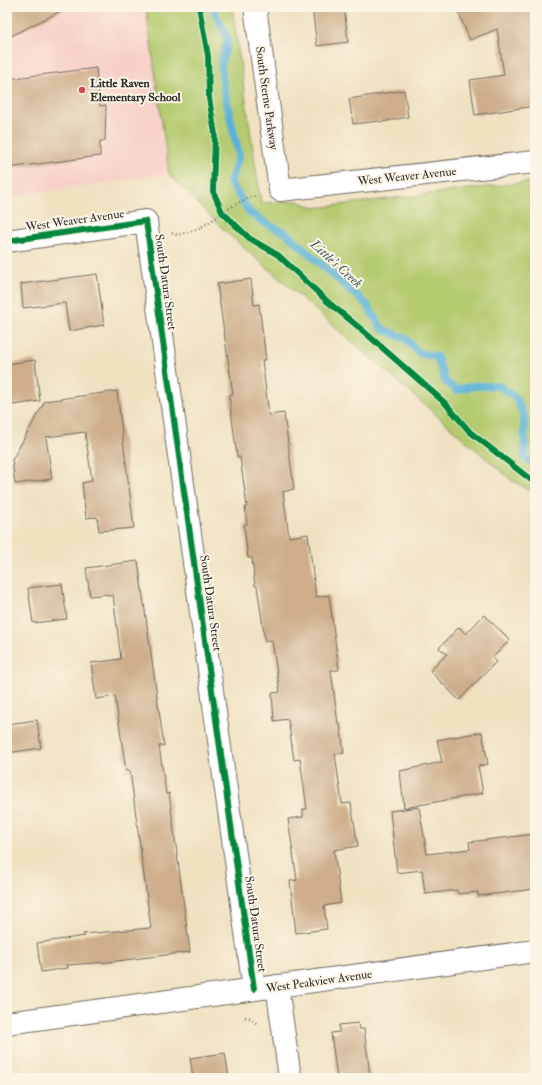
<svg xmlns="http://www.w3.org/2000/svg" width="542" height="1085" font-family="'IM FELL Double Pica',serif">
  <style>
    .built { fill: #f7d1c9 }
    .green { fill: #b3ca6e; stroke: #6f7a4c }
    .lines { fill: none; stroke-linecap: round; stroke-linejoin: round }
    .stream { stroke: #58b1d6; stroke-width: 8 }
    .building { fill: #cdad8a }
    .minor-casing { stroke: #706b60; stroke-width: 24 }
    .path { stroke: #706b60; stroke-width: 2.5; stroke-dasharray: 1 3; stroke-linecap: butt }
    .minor { stroke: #fff; stroke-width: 22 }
    .cycleway-casing { stroke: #fcf5e5; stroke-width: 8 }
    .cycleway { stroke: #00873e; stroke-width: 6 }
    .poi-dot { fill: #d1495b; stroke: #fcf5e5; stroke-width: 1.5 }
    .labels { text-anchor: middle; stroke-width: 4; stroke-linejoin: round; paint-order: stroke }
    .poi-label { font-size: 12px; font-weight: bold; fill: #2b2b2b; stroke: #fcf5e5; text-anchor: start }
    .street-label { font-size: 12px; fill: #2b2b2b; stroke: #fcf5e5 }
    .water-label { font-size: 13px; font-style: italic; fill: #3b5a67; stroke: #fcf5e5 }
  </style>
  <rect width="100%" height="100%" fill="#fcf5e5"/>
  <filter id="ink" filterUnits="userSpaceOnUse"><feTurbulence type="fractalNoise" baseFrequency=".025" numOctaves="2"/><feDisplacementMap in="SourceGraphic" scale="8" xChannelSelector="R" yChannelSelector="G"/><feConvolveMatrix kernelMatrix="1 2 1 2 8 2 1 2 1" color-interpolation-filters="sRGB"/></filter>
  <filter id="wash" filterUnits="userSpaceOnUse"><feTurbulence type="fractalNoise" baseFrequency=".012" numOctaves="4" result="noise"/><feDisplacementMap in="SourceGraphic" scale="16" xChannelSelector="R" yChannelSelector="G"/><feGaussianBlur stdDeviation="0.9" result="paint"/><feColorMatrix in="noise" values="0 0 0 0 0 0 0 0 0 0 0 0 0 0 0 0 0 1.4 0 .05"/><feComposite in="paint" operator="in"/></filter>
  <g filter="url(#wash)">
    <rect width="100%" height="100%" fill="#f0e1c1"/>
    <!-- built -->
    <path class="built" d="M7,7h139l23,167 -162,23z"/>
    <!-- green -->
    <path class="green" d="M146,7h86l29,196 36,-2 18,7 220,-27v312l-24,-13 -285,-248 -57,-58z"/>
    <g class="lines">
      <!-- stream -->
      <path class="stream" d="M214,7l1,6 13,26 -7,26 3,25 15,66 -9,26 20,31 15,10 21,10 81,72 15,24 24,10 13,14 18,4 8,24 11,9 19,-4h24l17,12 8,18 1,42 10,6"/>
    </g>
    <g id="blocks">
      <!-- building -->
      <path class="building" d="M7,7h62l-62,31z
        M312,7h32l4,35 -31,4z
        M456,7h79v7l-4,1 4,9v82l-60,9 -5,-35 34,-5 -7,-46 -27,11z
        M96,68l4,38 6,-1 -1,36h-5v15l-93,12v-89z
        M404,90l4,27 -27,5 -1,-1 -27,3 -4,-25z
        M97,274l7,51 -35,6 -4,-28 -42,5 -2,-24z
        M251,279l3,26 5,-1 7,56h-4l7,55 15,-2 10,76 -11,3 6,45 19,-3 8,63 13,-2 10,75h-8l7,54h2l4,29 -9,1 7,50 9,-1 7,43 -24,4 7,53 -17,3 3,23 -31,4 -6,-52 7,-1 -9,-61 15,-2v-8h4l-7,-50 -6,1 -6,-41 -14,2 -2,-28 8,-1 -8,-52 -7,1 -8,-55h-2l-3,-28h-4l-4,-33 3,-1 -2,-17h2l-7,-50h-3l-8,-62 4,-1 -16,-110z
        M35,360l5,41 -33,5v-42z
        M117,391l17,137 -35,3 -2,-14 -11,1 -4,-35 10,-2 -7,-49 -39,5 6,42 -37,5 -3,-24 33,-59z
        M138,561l26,185h-5l7,48 3,-1 21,159 -81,10 -42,3 1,3 -27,4 -4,-29 48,-7 -2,-2 68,-6 -21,-157h-4l-11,-75 -19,3 -5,-36 30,-4 -8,-64 -5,1 -1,-2 -17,2 -4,-28z
        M62,584l5,35 -34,4 -5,-35z
        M484,615l26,25 -18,18 4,4 -37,38 -29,-29 17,-17 -8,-6 20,-21 7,7z
        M37,720l4,28 -34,5v-29z
        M482,732l6,32 -10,2 5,27 -79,15 -4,-37 42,-9 -5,-22z
        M419,807l8,47 43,-5 -1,-7 66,-8v55l-57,7v-4l-20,2 -1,-4 -32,4 -3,-24 -25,3 -7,-62z
        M358,1023l1,6h5l6,46 -33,3 -6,-45 8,-1v-7z
        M225,1053l4,25h-36l-3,-20z"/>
    </g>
  </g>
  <g filter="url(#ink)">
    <use href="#blocks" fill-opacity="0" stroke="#706b60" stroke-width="1"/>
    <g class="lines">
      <defs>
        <path id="minor" d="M255,7l25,183 255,-28
          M7,241l139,-20 108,768
          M277,986l13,92
          M7,1023l528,-72"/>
      </defs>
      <!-- minor casing -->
      <use href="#minor" class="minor-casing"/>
      <!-- path -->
      <path class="path" d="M172,233l5,2c8,-2 17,-4 24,-8 18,-10 34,-26 55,-31
        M245,1017l5,1 7,6"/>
      <!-- minor -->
      <use href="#minor" class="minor"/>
      <defs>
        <path id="cycleway" d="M199,7l9,49 1,42 6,36 -2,57 9,21 27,26 29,17 50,47 33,27 84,74 25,29 65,51
          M7,241l139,-20 108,768"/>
      </defs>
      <!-- cycleway casing -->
      <use href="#cycleway" class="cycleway-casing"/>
      <!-- cycleway -->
      <use href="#cycleway" class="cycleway"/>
    </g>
  </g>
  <!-- markers -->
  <circle class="poi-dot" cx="82" cy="90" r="4"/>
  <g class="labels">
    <!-- poi labels -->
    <g class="poi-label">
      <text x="90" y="87">Little Raven<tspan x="90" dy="14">Elementary School</tspan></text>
    </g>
    <!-- street labels -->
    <g class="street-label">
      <text transform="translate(267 98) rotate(82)" y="4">South Sterne Parkway</text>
      <text transform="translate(407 176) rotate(-6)" y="4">West Weaver Avenue</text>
      <text transform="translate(75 220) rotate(-8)" y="4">West Weaver Avenue</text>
      <text transform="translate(166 282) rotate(82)" y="4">South Datura Street</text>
      <text transform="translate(211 603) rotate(82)" y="4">South Datura Street</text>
      <text transform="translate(256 924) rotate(82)" y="4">South Datura Street</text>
      <text transform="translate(319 981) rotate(-8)" y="4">West Peakview Avenue</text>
    </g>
    <!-- water labels -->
    <g class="water-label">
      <text transform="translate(337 263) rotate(42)" y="5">Little's Creek</text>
    </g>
  </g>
  <!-- margin -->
  <rect width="542" height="1085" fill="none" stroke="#fcf5e5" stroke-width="24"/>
</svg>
